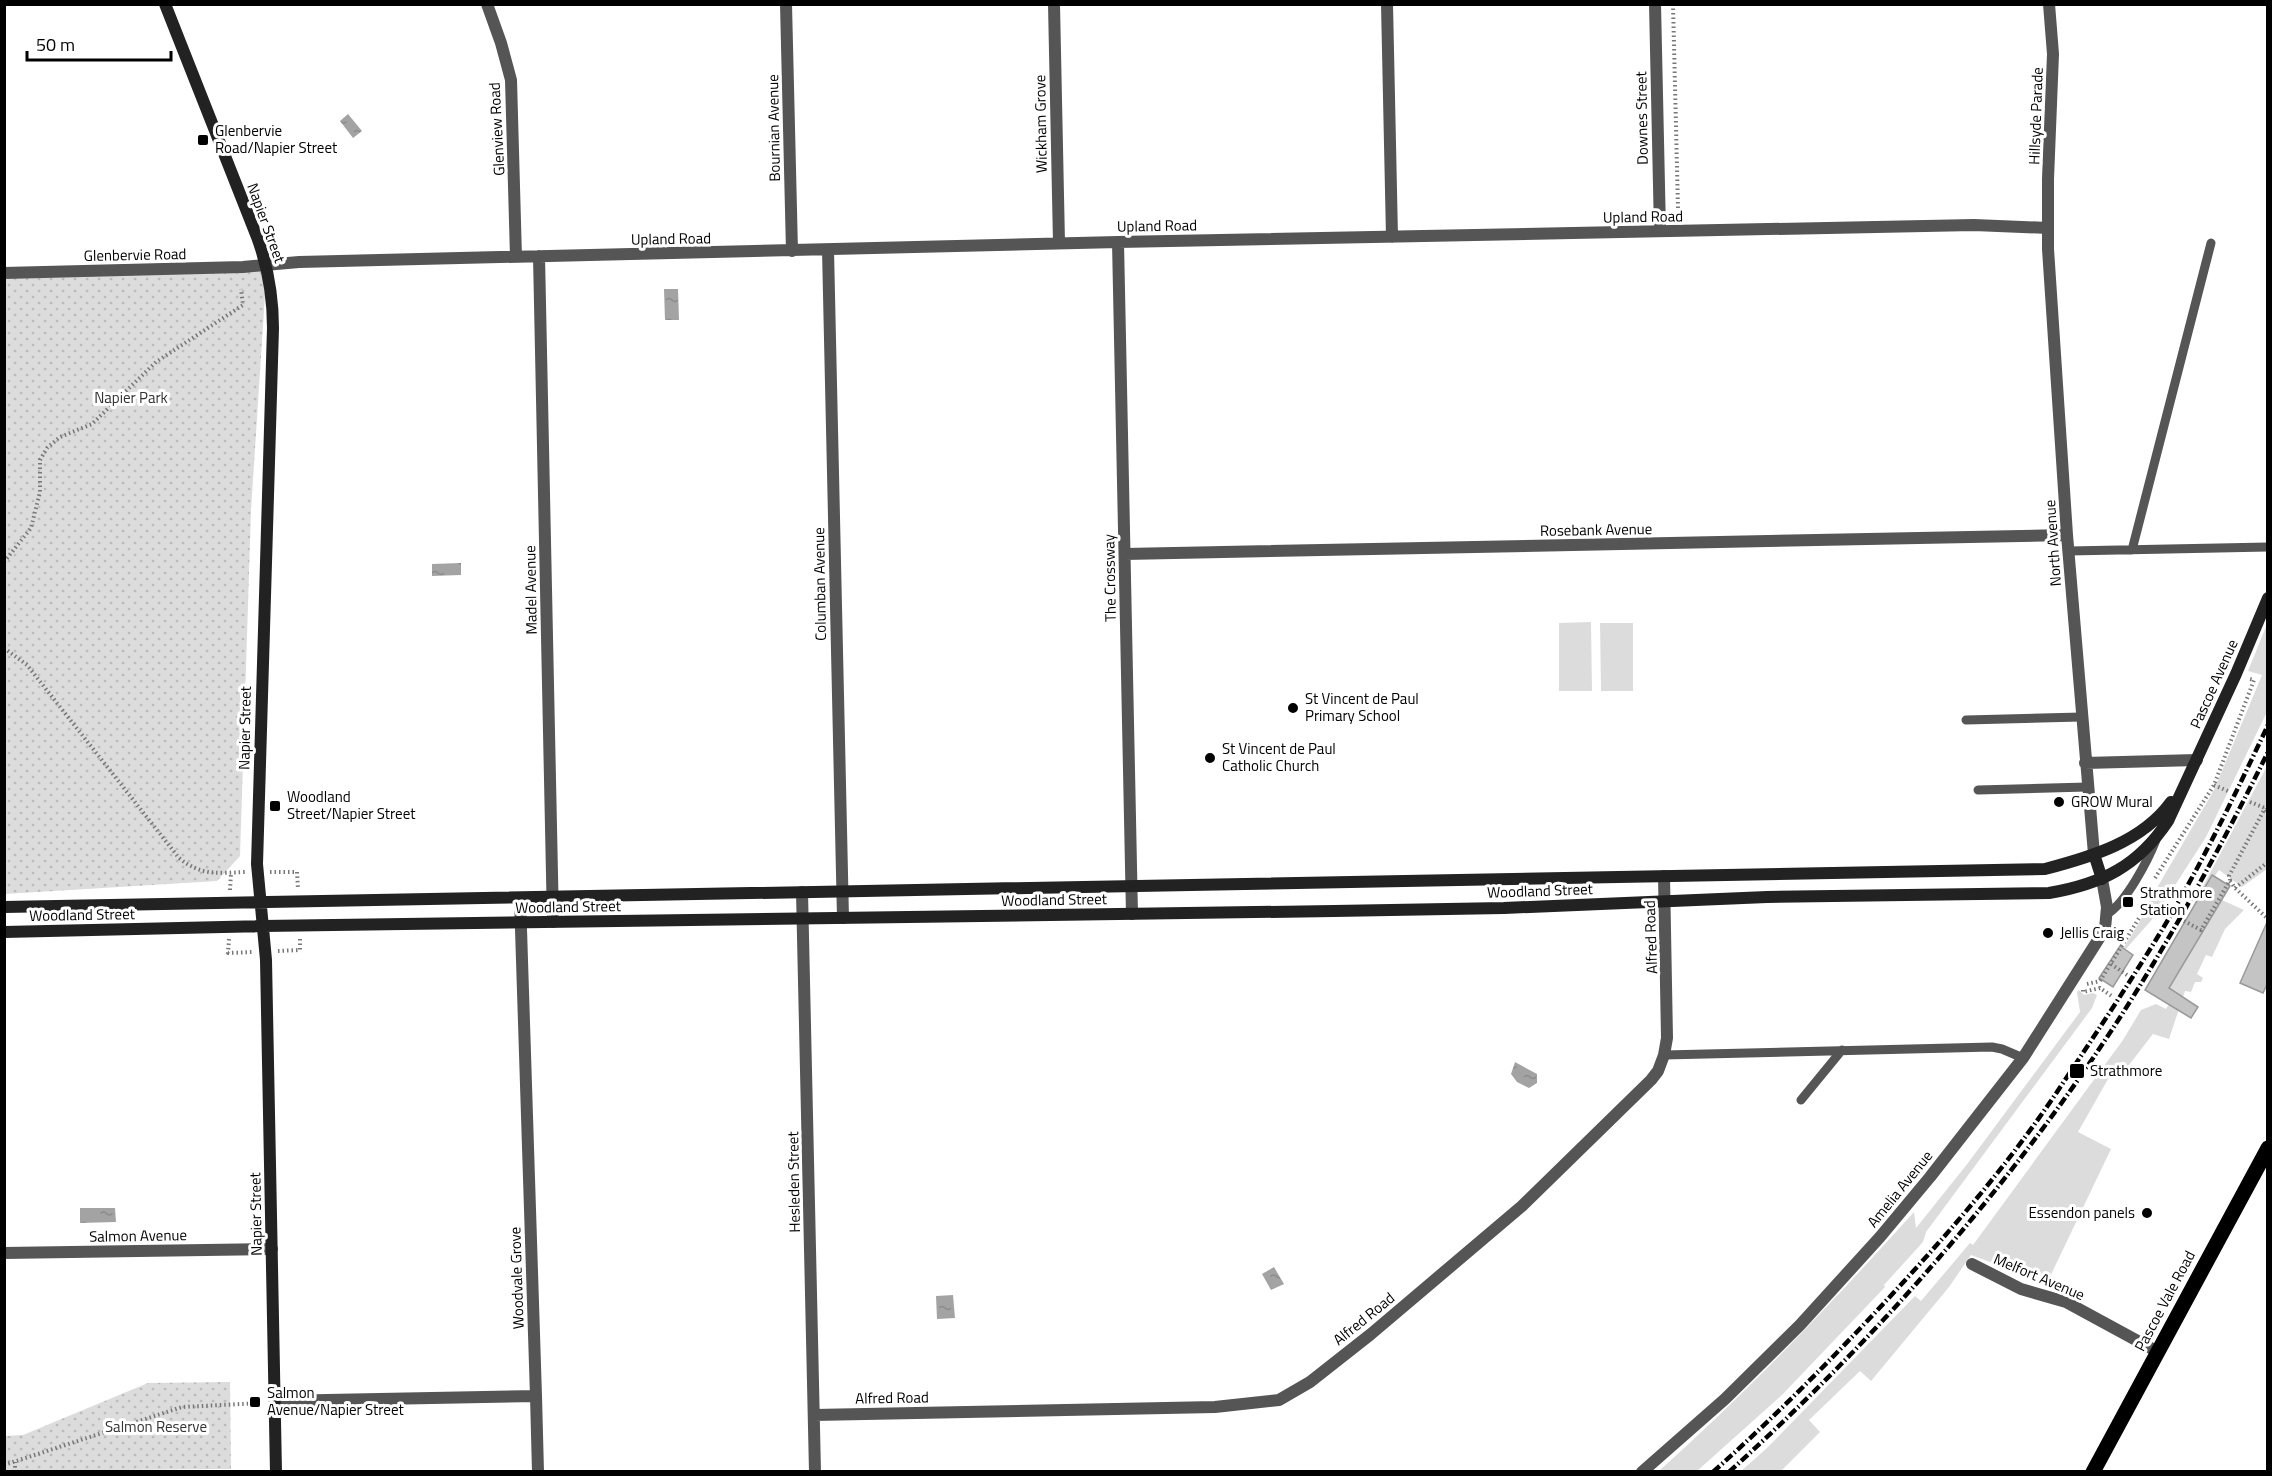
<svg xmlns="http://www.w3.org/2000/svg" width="2272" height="1476" font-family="'Titillium Web',sans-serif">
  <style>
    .grass { fill: #dcdcdc }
    .park { fill: url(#park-dots) }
    .water { fill: url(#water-ripples) }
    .building { fill: #c4c4c4; stroke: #999; stroke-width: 1.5 }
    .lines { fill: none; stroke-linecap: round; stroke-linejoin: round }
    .path { stroke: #777; stroke-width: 4; stroke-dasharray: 1.5 3; stroke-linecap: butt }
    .lane { stroke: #555; stroke-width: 9 }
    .street { stroke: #555; stroke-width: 12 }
    .secondary { stroke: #222; stroke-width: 12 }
    .primary { stroke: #000; stroke-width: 15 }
    .rail { stroke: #000; stroke-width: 4.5; stroke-dasharray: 9 3 1.5 3; stroke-linecap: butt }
    .poi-dot { fill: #000; stroke: #fff; stroke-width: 2 }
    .labels { text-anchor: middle; stroke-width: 6; stroke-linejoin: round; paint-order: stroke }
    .street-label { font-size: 15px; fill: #000; stroke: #fff }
    .poi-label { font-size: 15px; fill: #000; stroke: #fff; text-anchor: start }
    .park-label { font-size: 15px; fill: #333; stroke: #fff }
  </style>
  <defs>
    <pattern id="park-dots" width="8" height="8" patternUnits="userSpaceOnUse" patternTransform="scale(1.5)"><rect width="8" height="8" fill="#dcdcdc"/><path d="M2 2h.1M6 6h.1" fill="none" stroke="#bbb" stroke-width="1.8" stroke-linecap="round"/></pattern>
    <pattern id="water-ripples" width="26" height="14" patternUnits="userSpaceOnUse" patternTransform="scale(1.5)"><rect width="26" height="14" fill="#a3a3a3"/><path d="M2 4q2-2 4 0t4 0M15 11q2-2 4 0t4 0" fill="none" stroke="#8b8b8b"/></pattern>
  </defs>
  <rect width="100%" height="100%" fill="#fff"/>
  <!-- grass -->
  <path class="grass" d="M1591,622l1,69h-33v-68z
    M1600,623h33v68h-32z
    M2267,624v88l-61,125 -50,78 -31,35 -2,-1 23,-38 1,-6 67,-115 48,-115 -14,-4z
    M2267,766v103l-25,18 -23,-17 -4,6 -3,-1 -20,32z
    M2222,900l22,10 -19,19 -13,28 -6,-2 -9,19 6,4 -2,4h-6l-4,10 -6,-1 -16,48 -16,-5 -28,36 -9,-5 -38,67 33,17 -64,134 -76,-28 -22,32 -78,94 -11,-10 -51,49 11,12 -39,39 -41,1 27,-24 148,-152 6,5 49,-58 3,2 150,-205 18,-30 15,-6 10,5 10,-16 -7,-5z
    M2079,990l5,5 9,-2 4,2 -5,13 -166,224 -3,10 -39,43 1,2 -103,108 -85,76h-38c90,-81 174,-169 255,-259l2,16 52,-65 112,-151 -3,-20z"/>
  <!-- park -->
  <path class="park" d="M267,264l-16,246 -11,346 -23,25 -212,13 -1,-618z
    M230,1382l1,87 -226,2v-35l18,-1 125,-52z"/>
  <!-- water -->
  <path class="water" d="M348,114l14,17 -9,7 -13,-17z
    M664,289h14l1,31h-14z
    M461,563v12l-29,1v-12z
    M1515,1062l22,12v9l-8,5 -12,-6 -6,-8z
    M80,1208h35l1,14 -36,1z
    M1274,1267l10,17 -13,6 -9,-16z
    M953,1295l2,23 -18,1 -1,-23z"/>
  <!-- building -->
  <path class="building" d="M2212,875l18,11 -61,102 29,19 -7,11 -46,-28z
    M2268,920v62l-5,11 -23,-10z
    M2120,946l13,9 -20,32 -14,-9z"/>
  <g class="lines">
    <!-- path -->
    <path class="path" d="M1673,4l5,204
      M4,562l27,-34 9,-36v-32l7,-12 13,-11 32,-13 64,-62 87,-57 -2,-16
      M4,648l23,17 152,193c22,18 39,15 66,14
      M2214,785l16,7
      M2250,802l15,6 3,6
      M270,872h27l1,17
      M2155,878l59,-93 40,-105 -4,-1
      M2230,881l5,7 33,31
      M2235,888l33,-26
      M230,890l1,-17
      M2184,921l17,9 29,-50 -1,-4 36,-68
      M229,939l-1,14 24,-1
      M278,951l22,-1v-12
      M2111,964l16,11
      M2087,984l13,-3 44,-71 -5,-7
      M2083,990v2l17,-4 13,9
      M4,1465l178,-58 79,-4
      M15,1472v-10"/>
    <!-- lane -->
    <path class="lane" d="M2132,550l79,-307
      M2069,551l199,-4
      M1966,720l115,-3
      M1978,790l109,-3
      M2107,914c19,-11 41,-54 49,-74
      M1664,1055l328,-8 10,2 21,9
      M1801,1100l41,-50"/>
    <!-- street -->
    <path class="street" d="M487,4l14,39 10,37 5,177
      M786,4l6,247
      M1054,4l5,239
      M1387,4l5,233
      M1655,4l5,227
      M2049,4l4,50 -5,125v70l19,286 27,319
      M1118,242l14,672
      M828,250l15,668
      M539,256l14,666
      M4,273l239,-6 56,-5 819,-20 856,-17 74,3
      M1125,554l942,-19
      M2085,763l112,-3
      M802,892l13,580
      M4,1253l268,-4
      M1972,1264l49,25 45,13 92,50
      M536,1396l2,76
      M275,1401l261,-5 -16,-498
      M814,1415l401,-8 64,-7 31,-18 61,-48 151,-128 129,-126 7,-9 6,-16 3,-17 -3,-162
      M1642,1472l83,-73 75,-74 80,-88 50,-60 93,-119 82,-129 2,-22 -5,-28"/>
    <!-- secondary -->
    <path class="secondary" d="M165,4l92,233c11,30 16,58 16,91l-16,536 9,96 10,512
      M2094,854l8,25
      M4,907l2041,-38c46,-12 97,-27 126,-67
      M4,932l259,-6 1071,-15 170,-3 263,-11 282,-4c53,-9 89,-27 119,-72l68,-147 32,-76"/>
    <!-- primary -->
    <path class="primary" d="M2093,1472l175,-324"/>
    <!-- rail -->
    <path class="rail" d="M1713,1472c65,-58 125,-119 184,-183 57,-62 113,-127 160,-197 34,-51 68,-102 100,-154 42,-68 77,-141 111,-213
      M1729,1472c147,-133 280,-284 388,-450 56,-87 105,-177 151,-270"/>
  </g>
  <!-- markers -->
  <g class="poi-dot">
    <rect x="197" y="134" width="12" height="12" rx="3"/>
    <circle cx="1293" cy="708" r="6"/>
    <circle cx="1210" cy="758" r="6"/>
    <circle cx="2059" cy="802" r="6"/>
    <rect x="269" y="800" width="12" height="12" rx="3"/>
    <rect x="2122" y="896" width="12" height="12" rx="3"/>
    <circle cx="2048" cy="933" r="6"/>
    <rect x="2069" y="1063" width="16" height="16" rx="3"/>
    <circle cx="2147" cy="1213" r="6"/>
    <rect x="249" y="1396" width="12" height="12" rx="3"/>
  </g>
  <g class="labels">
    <!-- street labels -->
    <g class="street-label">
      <text transform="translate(2036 116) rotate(-88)" y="5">Hillsyde Parade</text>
      <text transform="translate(1642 118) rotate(-91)" y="5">Downes Street</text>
      <text transform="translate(1041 124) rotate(-91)" y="5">Wickham Grove</text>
      <text transform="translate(774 128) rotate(-91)" y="5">Bournian Avenue</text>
      <text transform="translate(497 129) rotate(-93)" y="5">Glenview Road</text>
      <text transform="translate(1643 217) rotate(-1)" y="5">Upland Road</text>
      <text transform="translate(266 223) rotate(70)" y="5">Napier Street</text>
      <text transform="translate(1157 226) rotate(-1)" y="5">Upland Road</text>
      <text transform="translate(671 239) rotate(-1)" y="5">Upland Road</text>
      <text transform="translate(135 255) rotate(-1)" y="5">Glenbervie Road</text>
      <text transform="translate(1596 530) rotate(-1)" y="5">Rosebank Avenue</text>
      <text transform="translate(2053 543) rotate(-94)" y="5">North Avenue</text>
      <text transform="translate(1110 578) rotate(-91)" y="5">The Crossway</text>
      <text transform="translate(820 584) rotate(-91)" y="5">Columban Avenue</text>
      <text transform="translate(531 590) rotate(-91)" y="5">Madel Avenue</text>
      <text transform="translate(2214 684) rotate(-66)" y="5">Pascoe Avenue</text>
      <text transform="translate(245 728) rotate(-89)" y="5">Napier Street</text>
      <text transform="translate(1540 891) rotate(-2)" y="5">Woodland Street</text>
      <text transform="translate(1054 900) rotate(-1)" y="5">Woodland Street</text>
      <text transform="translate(568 907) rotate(-1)" y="5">Woodland Street</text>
      <text transform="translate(82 915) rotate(-1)" y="5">Woodland Street</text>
      <text transform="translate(1651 937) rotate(-92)" y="5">Alfred Road</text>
      <text transform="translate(794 1182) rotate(-91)" y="5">Hesleden Street</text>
      <text transform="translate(1900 1189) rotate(-51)" y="5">Amelia Avenue</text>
      <text transform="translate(256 1214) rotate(-91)" y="5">Napier Street</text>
      <text transform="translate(138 1236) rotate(-1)" y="5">Salmon Avenue</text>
      <text transform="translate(2039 1277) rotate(23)" y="5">Melfort Avenue</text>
      <text transform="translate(517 1278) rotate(-92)" y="5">Woodvale Grove</text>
      <text transform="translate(2165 1301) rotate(-62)" y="5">Pascoe Vale Road</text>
      <text transform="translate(1364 1319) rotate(-39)" y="5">Alfred Road</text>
      <text transform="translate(892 1398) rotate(-1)" y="5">Alfred Road</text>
    </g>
    <!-- poi labels -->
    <g class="poi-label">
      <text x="215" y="136">Glenbervie<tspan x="215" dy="17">Road/Napier Street</tspan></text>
      <text x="1305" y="704">St Vincent de Paul<tspan x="1305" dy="17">Primary School</tspan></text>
      <text x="1222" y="754">St Vincent de Paul<tspan x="1222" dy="17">Catholic Church</tspan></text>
      <text x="287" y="802">Woodland<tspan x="287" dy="17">Street/Napier Street</tspan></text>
      <text x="2071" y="807">GROW Mural</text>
      <text x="2140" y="898">Strathmore<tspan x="2140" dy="17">Station</tspan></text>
      <text x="2060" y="938">Jellis Craig</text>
      <text x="2090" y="1076">Strathmore</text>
      <text x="2135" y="1218" text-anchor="end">Essendon panels</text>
      <text x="267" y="1398">Salmon<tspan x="267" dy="17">Avenue/Napier Street</tspan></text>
    </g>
    <!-- park labels -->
    <g class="park-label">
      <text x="131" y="403">Napier Park</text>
      <text x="156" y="1432">Salmon Reserve</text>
    </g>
  </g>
  <!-- border -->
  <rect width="2272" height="1476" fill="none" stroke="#000000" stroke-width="12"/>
  <!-- scale -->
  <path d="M27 51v9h144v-9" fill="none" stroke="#000000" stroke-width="3"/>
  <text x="36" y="51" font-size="18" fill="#000000" stroke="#ffffff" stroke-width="4.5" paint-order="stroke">50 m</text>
</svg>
